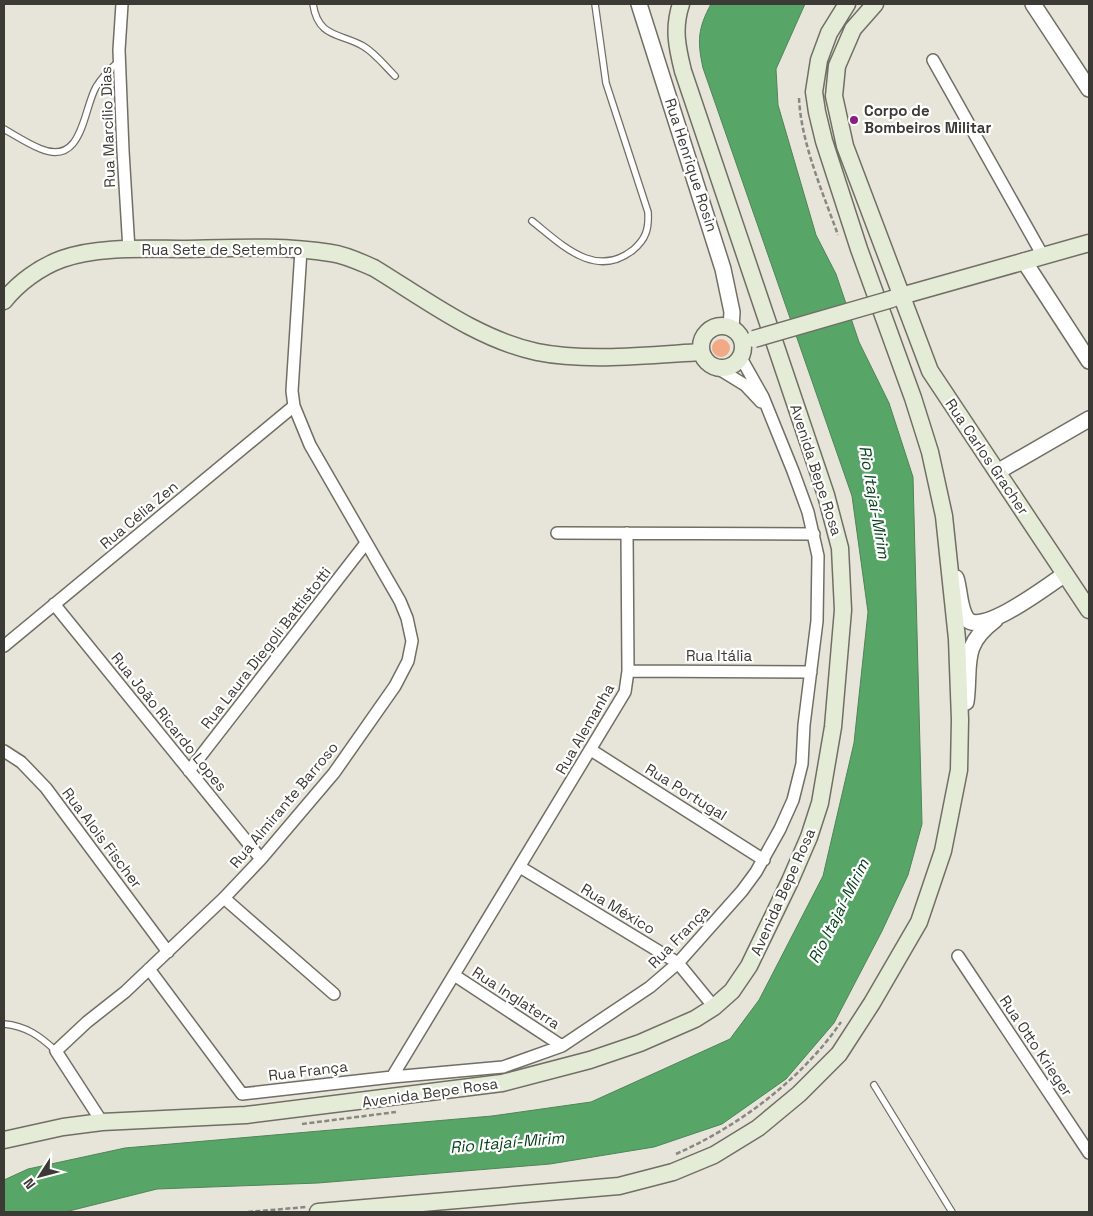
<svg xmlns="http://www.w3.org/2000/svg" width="1093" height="1216" font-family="'Space Grotesk',sans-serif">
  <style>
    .green { fill: #f1aa85 }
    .water { fill: #57a567; stroke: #4f8558 }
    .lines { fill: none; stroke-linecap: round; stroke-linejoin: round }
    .service-casing { stroke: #716f65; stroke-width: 8 }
    .minor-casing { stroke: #716f65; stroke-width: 14 }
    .tertiary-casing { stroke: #716f65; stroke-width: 18 }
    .secondary-casing { stroke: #716f65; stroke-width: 19 }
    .path { stroke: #898880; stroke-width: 2.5; stroke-dasharray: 5 2.5; stroke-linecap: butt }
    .service { stroke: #fff; stroke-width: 5.5 }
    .minor { stroke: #fff; stroke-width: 11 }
    .tertiary { stroke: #fff; stroke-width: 15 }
    .secondary { stroke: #e4ebd6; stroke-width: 16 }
    .secondary-bridge-casing { stroke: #716f65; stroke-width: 19; stroke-linecap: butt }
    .secondary-bridge { stroke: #e4ebd6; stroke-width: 16 }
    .poi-dot { fill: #8b1c80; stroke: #fff; stroke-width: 2 }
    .labels { text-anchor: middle; stroke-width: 4.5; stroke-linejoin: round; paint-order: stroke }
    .poi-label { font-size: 15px; font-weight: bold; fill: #3b3a35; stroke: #fff; text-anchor: start }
    .street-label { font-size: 15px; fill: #3b3a35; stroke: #fff }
    .water-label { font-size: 16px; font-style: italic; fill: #06431a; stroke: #fff }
  </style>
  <rect width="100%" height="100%" fill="#e7e5d9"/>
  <!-- green -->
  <path class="green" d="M712 348a9 9 0 1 1 18 0a9 9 0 1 1-18 0Z"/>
  <!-- water -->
  <path class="water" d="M711,4h94l-29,65 2,36 38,130 20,39 23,68 30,61 24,74 9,347 -14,51 -26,56 -48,92 -48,56 -64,45 -68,23 -104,17 -232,19 -161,6 -92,23h-61v-32l24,-11 97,-21 367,-32 99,-14 139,-63 29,-39 64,-124 31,-133 14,-131 -16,-116 -149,-428c-6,-27 -5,-40 8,-64z"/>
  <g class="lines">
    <defs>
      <path id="service" d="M313,4c5,34 27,29 50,42 12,7 22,20 32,30
        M4,129c12,7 24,15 37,20 42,17 42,-39 55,-62 6,-10 14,-18 23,-26
        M532,221c29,23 63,59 101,29 13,-11 16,-21 15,-38l-42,-129 -11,-79
        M4,1024c22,2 36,12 52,27
        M874,1085l78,127"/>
      <path id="minor" d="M122,4l-3,46 4,101 6,99
        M933,60l110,196
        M719,369l26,16 16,17
        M557,533l257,1
        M54,604l207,255
        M4,646l290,-240
        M628,671l183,1
        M591,750l173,110
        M4,751l17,11 25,26 122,164
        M189,771l177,-228
        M520,867l158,96 36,44
        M224,898l110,96
        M958,956l131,197
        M149,969l93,125 150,-17 111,-10 59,-21 88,-59 28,-24 64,-72 14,-19 24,-43 13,-29 9,-36 2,-39 13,-104 1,-65 -10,-44 -15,-41 -30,-74 -22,-39
        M454,975l108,71
        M392,1077l233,-385 3,-21 -1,-138
        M102,1122l-46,-71 31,-29 38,-30 99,-94 37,-39 73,-86 61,-87 13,-25 4,-20 -5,-23 -7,-17 -90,-156 -16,-39 -2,-15 9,-141"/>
      <path id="tertiary" d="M639,4l84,265 9,43 -1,16
        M1033,4l56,85
        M1024,261l65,100
        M997,472l92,-53
        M956,578c4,12 3,31 11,41 14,18 83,-35 98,-45
        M966,702c5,-37 -6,-56 29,-82"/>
      <path id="secondary" d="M875,4l-22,25 -16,37 -3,30 11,50 85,225 159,239
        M894,298l195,-55
        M4,301c14,-18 36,-34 58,-42 35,-13 84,-10 121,-10 49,-1 99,-4 148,4 15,2 29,9 43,15 51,31 103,71 163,84 49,10 114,3 164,0
        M701 347a21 21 0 1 1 42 0a21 21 0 1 1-42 0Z
        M4,1140l59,-13 39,-5 144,-7 256,-32 88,-23 50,-17 55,-24 19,-12 18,-16 17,-25 41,-85 19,-44 11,-34 13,-76 10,-117 -3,-62 -14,-53 -143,-424c-6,-24 -10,-43 -2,-67
        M318,1212l301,-26 54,-14 41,-17 44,-27 41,-34 40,-40 33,-51 47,-81 24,-71 16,-81 1,-50 -3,-81 -13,-123 -14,-64 -17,-54 -54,-149 -35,-108 -7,-29 -3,-20 5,-32 10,-27 18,-29"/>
    </defs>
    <!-- service casing -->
    <use href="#service" class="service-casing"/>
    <!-- minor casing -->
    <use href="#minor" class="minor-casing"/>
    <!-- tertiary casing -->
    <use href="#tertiary" class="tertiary-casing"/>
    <!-- secondary casing -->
    <use href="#secondary" class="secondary-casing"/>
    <!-- path -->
    <path class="path" d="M799,98c2,45 24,95 39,137
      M302,1124l94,-12
      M676,1154c63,-28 126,-75 165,-132
      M248,1212l58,-5"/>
    <!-- service -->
    <use href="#service" class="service"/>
    <!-- minor -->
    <use href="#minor" class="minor"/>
    <!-- tertiary -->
    <use href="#tertiary" class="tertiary"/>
    <!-- secondary -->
    <use href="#secondary" class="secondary"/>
    <defs>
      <path id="secondary-bridge" d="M754,339l138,-40"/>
    </defs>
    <!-- secondary-bridge casing -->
    <use href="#secondary-bridge" class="secondary-bridge-casing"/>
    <!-- secondary-bridge -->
    <use href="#secondary-bridge" class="secondary-bridge"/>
  </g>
  <!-- markers -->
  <circle class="poi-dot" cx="854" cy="120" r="5"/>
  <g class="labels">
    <!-- poi labels -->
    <g class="poi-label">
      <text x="864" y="116">Corpo de<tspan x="864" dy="17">Bombeiros Militar</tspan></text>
    </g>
    <!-- street labels -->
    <g class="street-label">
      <text transform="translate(108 127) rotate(-92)" y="5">Rua Marcílio Dias</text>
      <text transform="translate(691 165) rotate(72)" y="5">Rua Henrique Rosin</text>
      <text x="222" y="255">Rua Sete de Setembro</text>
      <text transform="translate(987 457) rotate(56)" y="5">Rua Carlos Gracher</text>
      <text transform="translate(816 470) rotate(72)" y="5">Avenida Bepe Rosa</text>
      <text transform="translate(139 515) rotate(-40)" y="5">Rua Célia Zen</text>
      <text transform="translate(266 648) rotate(-52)" y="5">Rua Laura Diegoli Battistotti</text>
      <text x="719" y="661">Rua Itália</text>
      <text transform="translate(169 722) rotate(51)" y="5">Rua João Ricardo Lopes</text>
      <text transform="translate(585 729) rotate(-60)" y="5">Rua Alemanha</text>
      <text transform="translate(686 792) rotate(32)" y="5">Rua Portugal</text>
      <text transform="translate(284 805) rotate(-50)" y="5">Rua Almirante Barroso</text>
      <text transform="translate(102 838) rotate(53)" y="5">Rua Alois Fischer</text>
      <text transform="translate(783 892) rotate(-66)" y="5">Avenida Bepe Rosa</text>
      <text transform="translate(618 909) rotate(31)" y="5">Rua México</text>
      <text transform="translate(679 937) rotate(-46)" y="5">Rua França</text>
      <text transform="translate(516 998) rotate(33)" y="5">Rua Inglaterra</text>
      <text transform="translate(1036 1046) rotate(56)" y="5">Rua Otto Krieger</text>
      <text transform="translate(308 1071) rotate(-7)" y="5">Rua França</text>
      <text transform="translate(430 1093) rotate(-8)" y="5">Avenida Bepe Rosa</text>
    </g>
    <!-- water labels -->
    <g class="water-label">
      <text transform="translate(875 502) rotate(80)" y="6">Rio Itajaí-Mirim</text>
      <text transform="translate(838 911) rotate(-63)" y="6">Rio Itajaí-Mirim</text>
      <text transform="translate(507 1142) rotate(-5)" y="6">Rio Itajaí-Mirim</text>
    </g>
  </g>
  <!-- border -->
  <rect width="1093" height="1216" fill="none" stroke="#3b3a35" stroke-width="10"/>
  <!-- north arrow -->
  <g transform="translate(40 1176) rotate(234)" stroke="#ffffff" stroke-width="4" paint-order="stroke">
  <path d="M0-4L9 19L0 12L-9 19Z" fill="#3b3a35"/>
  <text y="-8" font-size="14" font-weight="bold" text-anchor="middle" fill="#3b3a35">N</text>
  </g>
</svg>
